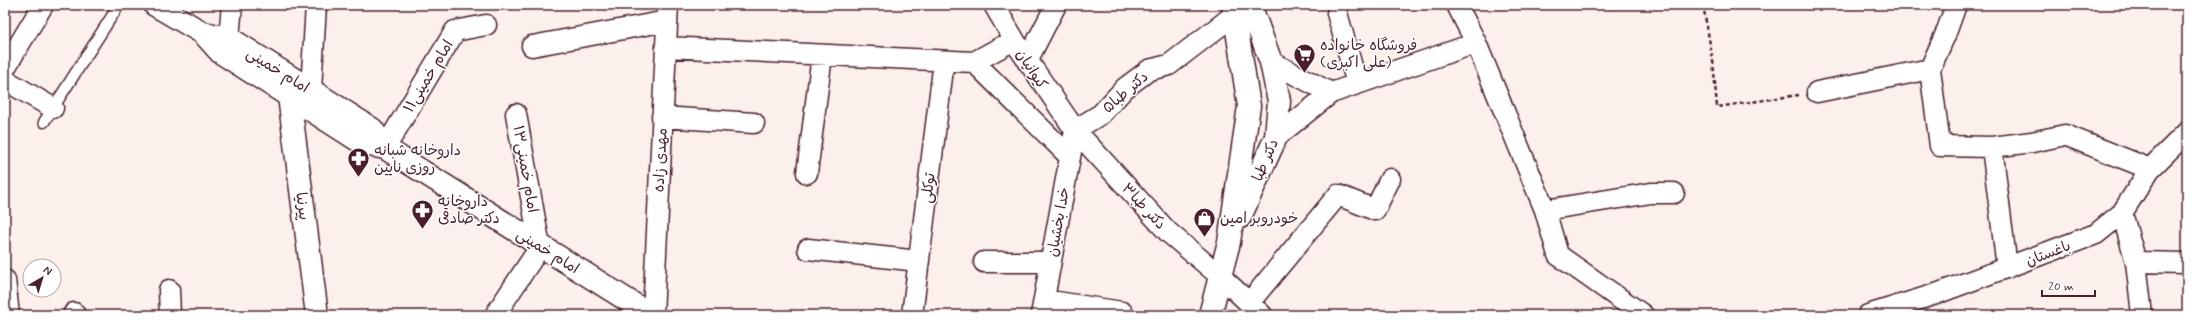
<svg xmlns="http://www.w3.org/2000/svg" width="2192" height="320" font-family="Mynerve,'Playpen Sans Arabic',sans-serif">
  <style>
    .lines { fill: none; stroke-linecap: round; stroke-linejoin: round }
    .service-casing { stroke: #4a1f2b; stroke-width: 13 }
    .minor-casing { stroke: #4a1f2b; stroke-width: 23 }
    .tertiary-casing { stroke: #4a1f2b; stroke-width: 25 }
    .secondary-casing { stroke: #4a1f2b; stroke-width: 25 }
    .primary-casing { stroke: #4a1f2b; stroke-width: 25 }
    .path { stroke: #4a1f2b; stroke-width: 2.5; stroke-dasharray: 4 3; stroke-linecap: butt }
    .service { stroke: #fff; stroke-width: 10 }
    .minor { stroke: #fff; stroke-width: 20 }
    .tertiary { stroke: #fff; stroke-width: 22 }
    .secondary { stroke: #fff; stroke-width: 22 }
    .primary { stroke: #fff; stroke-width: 22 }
    .labels { text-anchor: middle; stroke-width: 3; stroke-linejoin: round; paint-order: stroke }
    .poi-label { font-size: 15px; fill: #4a1f2b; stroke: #fff; text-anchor: start }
    .street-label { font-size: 15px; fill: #4a1f2b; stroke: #fff }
  </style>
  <rect width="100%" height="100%" fill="#fbf0ec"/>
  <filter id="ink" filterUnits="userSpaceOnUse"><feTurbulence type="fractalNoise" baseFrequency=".025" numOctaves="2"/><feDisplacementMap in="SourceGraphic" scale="8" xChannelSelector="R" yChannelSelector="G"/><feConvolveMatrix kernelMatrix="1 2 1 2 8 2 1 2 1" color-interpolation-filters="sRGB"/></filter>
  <g filter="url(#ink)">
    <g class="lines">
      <defs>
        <path id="service" d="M44,122l75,-117"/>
        <path id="minor" d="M994,5l25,43 56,82 93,102 52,44 42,39
          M1457,5l19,38 69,167 106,-17h23
          M1956,5l-10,28 -16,36 10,77 52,1 40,-5 33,-7 85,34
          M1337,13l20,71
          M229,38l3,-33
          M532,46l135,-25
          M666,47l308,15 40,-22
          M1027,61l29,-56
          M974,62l96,95
          M1271,62l60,31
          M5,68l38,-63
          M5,80l48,28
          M311,90l5,-85
          M1817,92l113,-23
          M662,117l92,6
          M1075,130l26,-16 24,-26 24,-18 20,-5 65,-50
          M1276,137l55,-44 145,-50
          M1992,147l15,121
          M385,148l70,-117 31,-6
          M807,173l15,-118
          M1545,210l13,45 85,60
          M2122,213l14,49 6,53
          M808,249l111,12
          M984,262h67
          M2136,262l51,1
          M5,280l4,35
          M169,290l1,25
          M1044,300l78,12
          M1249,303l89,-108 37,15 15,-31
          M74,313v2
          M495,315l45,-68 -24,-133
          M653,315l15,-310
          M912,315l32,-254
          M1041,315l34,-185
          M1868,315l68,-21 160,-60 26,-21 28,-44 37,-37"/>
        <path id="tertiary" d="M1240,217l36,-80 3,-36 -8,-39 -21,-57
          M1210,315l19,-73 20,-136 -16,-101"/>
        <path id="secondary" d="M289,96l28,219"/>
        <path id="primary" d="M155,5l48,28 17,19 144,92 21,4 266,167
          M203,33l26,5 82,52 61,39 13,19"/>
      </defs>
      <!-- service casing -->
      <use href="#service" class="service-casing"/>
      <!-- minor casing -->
      <use href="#minor" class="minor-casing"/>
      <!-- tertiary casing -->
      <use href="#tertiary" class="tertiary-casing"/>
      <!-- secondary casing -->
      <use href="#secondary" class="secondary-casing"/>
      <!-- primary casing -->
      <use href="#primary" class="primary-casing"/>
      <!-- path -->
      <path class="path" d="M1703,5l10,56 4,46 82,-12"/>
      <!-- service -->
      <use href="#service" class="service"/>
      <!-- minor -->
      <use href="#minor" class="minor"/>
      <!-- tertiary -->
      <use href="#tertiary" class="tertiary"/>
      <!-- secondary -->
      <use href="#secondary" class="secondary"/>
      <!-- primary -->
      <use href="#primary" class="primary"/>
    </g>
  </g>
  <!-- icons -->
  <defs>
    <symbol id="supermarket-pin" viewBox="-11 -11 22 30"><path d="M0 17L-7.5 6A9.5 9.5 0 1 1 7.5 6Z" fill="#4a1f2b" stroke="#fff"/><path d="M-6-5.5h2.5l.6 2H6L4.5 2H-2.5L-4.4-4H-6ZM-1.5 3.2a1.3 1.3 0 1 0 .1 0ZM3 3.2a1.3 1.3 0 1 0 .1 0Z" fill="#fff"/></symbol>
    <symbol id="pharmacy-pin" viewBox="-11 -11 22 30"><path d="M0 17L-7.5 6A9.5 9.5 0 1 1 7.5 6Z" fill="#4a1f2b" stroke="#fff"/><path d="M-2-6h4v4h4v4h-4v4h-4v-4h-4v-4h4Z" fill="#fff"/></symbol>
    <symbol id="shop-pin" viewBox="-11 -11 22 30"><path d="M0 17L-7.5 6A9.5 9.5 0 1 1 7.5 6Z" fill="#4a1f2b" stroke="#fff"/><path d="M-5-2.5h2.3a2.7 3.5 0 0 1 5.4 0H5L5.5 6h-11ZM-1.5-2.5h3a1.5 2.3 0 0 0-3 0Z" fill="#fff"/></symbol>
  </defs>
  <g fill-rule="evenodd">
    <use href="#supermarket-pin" x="1292" y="42" width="25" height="34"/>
    <use href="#pharmacy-pin" x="346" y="146" width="25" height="34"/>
    <use href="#pharmacy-pin" x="410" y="198" width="25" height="34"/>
    <use href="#shop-pin" x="1192" y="206" width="25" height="34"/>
  </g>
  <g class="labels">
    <!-- poi labels -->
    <g class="poi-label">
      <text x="1320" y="50">فروشگاه خانواده<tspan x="1320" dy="17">(علی اکبری)</tspan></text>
      <text x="374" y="155">داروخانه شبانه<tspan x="374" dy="17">روزی نایین</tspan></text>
      <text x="438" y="206">داروخانه<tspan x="438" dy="17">دکتر صادقی</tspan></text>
      <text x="1220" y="223">خودروبر امین</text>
    </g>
    <!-- street labels -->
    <g class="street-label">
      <text transform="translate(1032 69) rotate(57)" y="5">کیوانیان</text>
      <text transform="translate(278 70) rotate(32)" y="5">امام خمینی</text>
      <text transform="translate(428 76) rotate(-59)" y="5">امام خمینی۱۱</text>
      <text transform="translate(1125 92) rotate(-41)" y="5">دکتر طبا۵</text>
      <text transform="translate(660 160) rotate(-87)" y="5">مهدی زاده</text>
      <text transform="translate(1265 160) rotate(-67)" y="5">دکتر طبا</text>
      <text transform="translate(526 169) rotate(80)" y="5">امام خمینی۱۳</text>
      <text transform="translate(928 188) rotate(-83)" y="5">توکلی</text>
      <text transform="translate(303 206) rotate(83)" y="5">پیرنیا</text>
      <text transform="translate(1144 206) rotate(47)" y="5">دکتر طبا۳</text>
      <text transform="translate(1058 222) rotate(-80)" y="5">خدا بخشیان</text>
      <text transform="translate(548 251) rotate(32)" y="5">امام خمینی</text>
      <text transform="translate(2048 253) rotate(-21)" y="5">باغستان</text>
    </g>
  </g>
  <!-- margin -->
  <rect width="2192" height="320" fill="none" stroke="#fff" stroke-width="20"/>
  <rect x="10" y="10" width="2172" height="300" fill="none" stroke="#4a1f2b" stroke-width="1.5" filter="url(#ink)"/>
  <!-- north arrow -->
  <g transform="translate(42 278) rotate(38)"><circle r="19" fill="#ffffff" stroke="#b7a5aa"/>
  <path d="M0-3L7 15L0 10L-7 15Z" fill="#4a1f2b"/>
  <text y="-6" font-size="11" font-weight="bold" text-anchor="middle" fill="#4a1f2b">N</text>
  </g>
  <!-- scale -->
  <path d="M2042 290v6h53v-6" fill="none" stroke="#4a1f2b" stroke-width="2"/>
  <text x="2048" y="290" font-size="12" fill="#4a1f2b" stroke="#ffffff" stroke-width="3" paint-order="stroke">20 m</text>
</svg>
